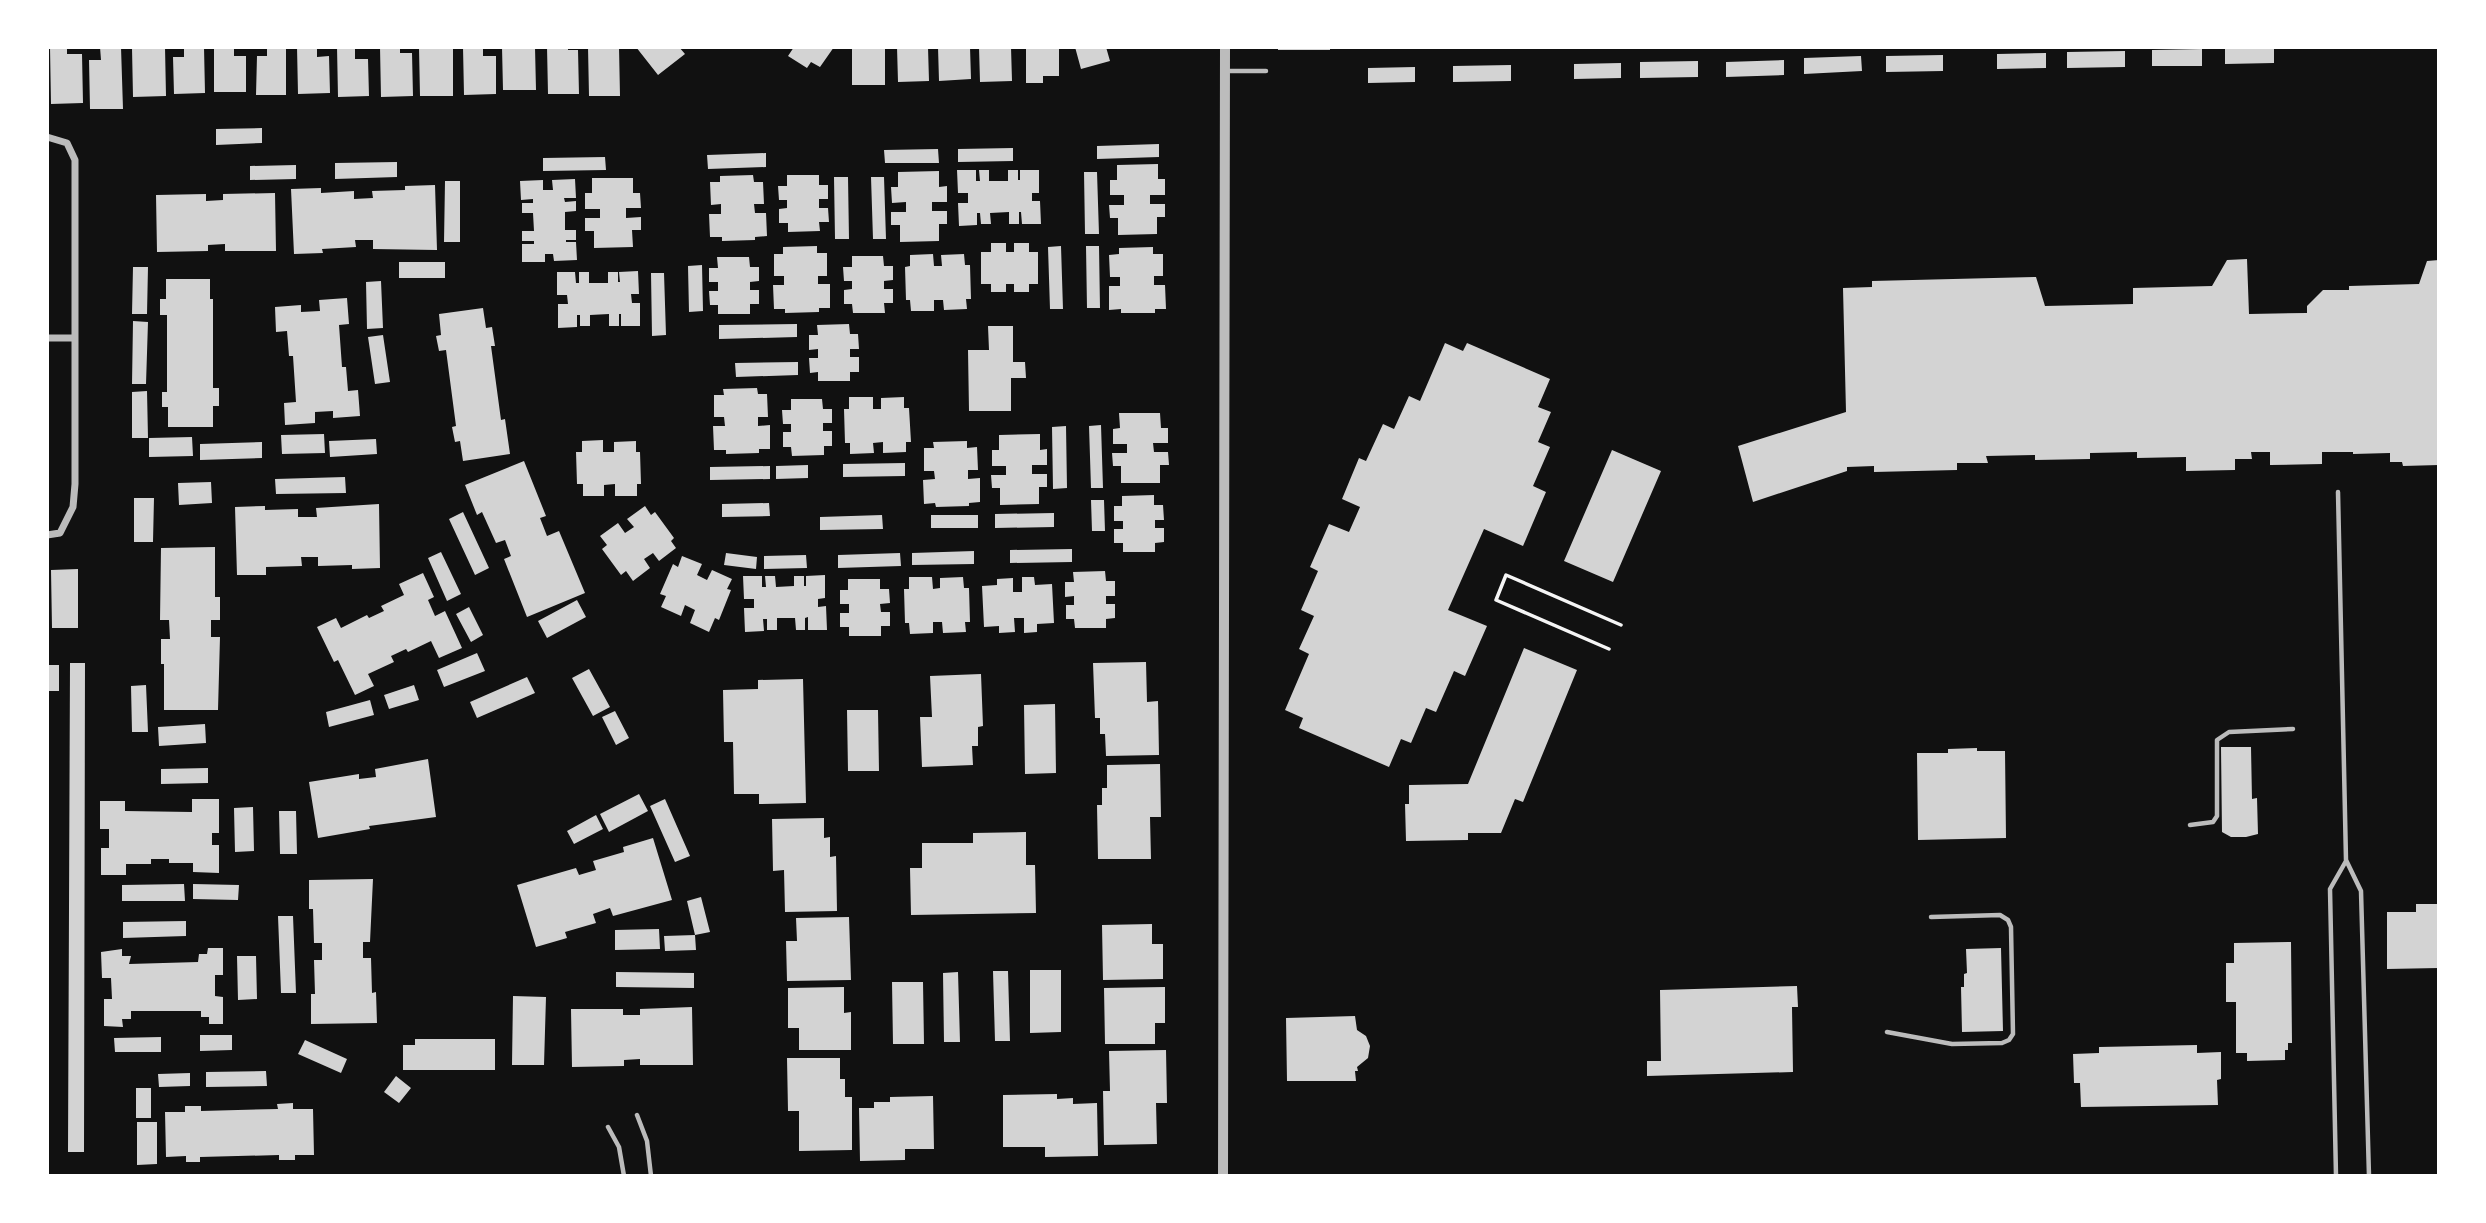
<svg xmlns="http://www.w3.org/2000/svg" width="2486" height="1223" font-family="'Crimson Pro',serif">
  <style>
    .building { fill: #d3d3d3 }
    .lines { fill: none; stroke-linecap: round; stroke-linejoin: round }
    .path { stroke: #f5f5f5; stroke-width: 3.5 }
    .service { stroke: #bcbcbc; stroke-width: 4.5 }
    .minor { stroke: #bcbcbc; stroke-width: 7 }
    .tertiary { stroke: #bcbcbc; stroke-width: 10 }
  </style>
  <rect width="100%" height="100%" fill="#111"/>
  <!-- building -->
  <path class="building" d="M50,47h17v7h15l1,49 -32,1z
    M100,47h21l2,62h-33l-1,-49h12z
    M165,47l1,49 -33,1 -1,-49z
    M184,47h20l1,46 -31,1 -1,-37h11z
    M214,47h20v9h12v36h-32z
    M267,47h19v48h-30l1,-39h10z
    M297,47h20v10l12,-1 1,37 -32,1z
    M337,47h18v12h13l1,37 -31,1z
    M380,47h20v6h12l1,43 -32,1z
    M434,47h19v49h-33l-1,-48z
    M463,47h20v9h13v38l-32,1z
    M502,47h33l1,43h-33z
    M547,47h21v3h10l1,44h-31z
    M588,47h31l1,49h-31z
    M636,47h43l6,7 -27,21z
    M794,47h40l-14,20 -9,-5 -4,6 -19,-12z
    M852,47h33v38h-33z
    M897,47h31l1,34 -31,1z
    M938,47h32l1,32 -32,2z
    M979,47h32l1,34 -32,1z
    M1026,47h33v29h-16v7h-17z
    M1075,47h31l4,14 -29,8z
    M1278,47h52v3h-52z
    M2274,48v15l-49,1v-15z
    M2202,49v17h-50v-16z
    M2125,51v16l-58,1v-16z
    M2046,53v15l-49,1v-15z
    M1943,55v16l-57,1v-16z
    M1861,56l1,15 -58,3v-16z
    M1784,60v15l-58,2v-15z
    M1698,61v16l-58,1v-16z
    M1621,63v15l-47,1v-15z
    M1511,65v16l-58,1v-16z
    M1415,67v15l-47,1v-15z
    M262,128v15l-46,2v-16z
    M1159,144v13l-62,2v-13z
    M1013,148v13l-55,1v-13z
    M938,149l1,14h-54l-1,-13z
    M766,153v14l-58,2 -1,-14z
    M605,157l1,13 -63,1v-13z
    M397,162v15l-62,2v-16z
    M1158,164v15h7v16h-15v9h15v13h-8v17l-39,1v-17h-8l-1,-13h15v-10h-14v-15h7v-15z
    M296,165v14l-46,1v-14z
    M957,170h19v11h4l-1,-11h10v11h19v-11h10v10h2v-10h19v23h-7v8h8l1,23h-19l-1,-12h-2v12h-10v-12l-19,1 1,11h-10l-1,-11h-3v12l-18,1 -1,-23h10v-10h-10z
    M939,171v16l8,-1v16h-15v9h15v13h-8v17l-39,1v-17h-9v-13h15v-10l-14,1 -1,-16h7v-15z
    M1084,172h13l2,62h-14z
    M753,175l1,7h9l1,22h-10l1,9h11l1,23 -12,1v3l-33,1v-4h-12l-1,-23h12v-10l-10,1 -1,-23h10v-6z
    M787,175h32v10h9v14h-9v9h9l1,14h-10l1,9 -32,1v-9h-9v-14l8,-1v-8h-8l-1,-14h9z
    M834,177h14l1,62h-14z
    M871,177h13l2,62h-13z
    M592,178h41v15h7l1,15h-15v10l15,-1v13h-9l1,17 -39,1v-17h-9v-13h15v-9h-15v-16h7z
    M575,179l1,19h-12l1,4 11,-1v10l-11,1v18h11v10h-10v2h10l1,18 -23,1 -1,-7h-8v8h-23v-18h12v-3h-12v-10h12l-1,-18h-11v-10h11v-4l-12,1 -1,-19 23,-1v10h10l-1,-10z
    M445,181h15v61h-16z
    M435,185l2,65 -64,-1v-9h-18l1,7 -34,2 1,4 -29,1 -3,-65 30,-1v5l33,-2v8l19,-1 -1,-7 33,-1v-4z
    M275,193l1,58h-51v-7l-17,1v6l-51,1 -1,-57 50,-1v7l17,-1v-6z
    M991,243h15v9h8v-9h15v9h9v32h-9v8h-15v-8h-8v8h-15v-8h-10v-32h10z
    M817,246v7h10v23h-9v8h12v24h-11v4l-34,1v-4h-11l-1,-24h11v-9h-10v-22h9v-7z
    M1061,246l2,63h-13l-2,-62z
    M1086,246h13l1,62h-13z
    M1153,247v7h10v22h-9v9h11l1,24h-11v4h-34v-4l-12,1v-24h11v-9h-10l-1,-22 10,-1v-6z
    M933,254l1,12h8l-1,-11 23,-1 1,11h5l1,34h-5l1,10 -23,1 -1,-10h-9v11h-23l-1,-11h-4l-1,-33 5,-1v-11z
    M852,256h31l1,10h9v14l-9,1v8h9v14h-9l1,10h-32l-1,-9h-8v-14l8,-1v-8h-8l-1,-14h9z
    M717,257h32l1,10h9v14l-9,1v8h9v14h-9v10h-32v-9h-8l-1,-14h9v-9h-9v-14h9z
    M2247,259l2,55 58,-1v-7l16,-16h26v-4l70,-2 8,-23 12,-1v205l-36,1 -1,-4h-12v-9l-37,1v-2h-31v12l-52,1v-13h-19l1,7h-17v11l-49,1v-14l-49,1v-6l-47,1v6l-55,1v-5l-49,1 2,7h-31v7l-83,2v-6l-27,1v4l-94,31 -15,-56 108,-34 -3,-124 29,-1v-6l164,-4 9,29 88,-2v-16l79,-2 15,-26z
    M399,262h46v16h-46z
    M702,265l1,46 -14,1 -1,-46z
    M133,267h15l-1,47h-15z
    M638,271l1,23h-8l1,9h8v23h-19v-12h-2v12h-10v-12l-19,1v11h-10v-11h-3v12l-19,1v-24h10l-1,-9h-10v-23h18l1,11h3v-11h10v11h19v-11h10v10h2l-1,-10z
    M651,273h13l2,62 -14,1z
    M166,279h44v20h3v89h6v18h-6v21h-45v-20h-6v-15h5v-77h-7v-16h6z
    M381,281l2,47 -16,1 -1,-47z
    M347,298l2,26 -10,1 3,42h4l2,24 10,-1 2,26 -27,2v-7l-18,1v11l-30,2 -1,-22 12,-1 -3,-46h-4l-2,-25 -11,1 -1,-25 26,-2v7l19,-1 -1,-11z
    M483,308l3,20 6,-1 3,19h-4l10,74 4,-1 5,35 -47,7 -3,-20 -5,1 -3,-15 4,-1 -10,-76 -7,1 -3,-15 5,-1 -2,-21z
    M133,321l15,1 -2,62h-14z
    M797,324v13l-78,2v-14z
    M849,324l1,10h8l1,15h-9v8h9v15h-9v9h-32v-9l-8,1 -1,-15h9v-9l-9,1v-15h9l-1,-10z
    M988,326h25v36h12l1,16h-15v33h-42l-1,-61h21z
    M383,335l7,47 -15,2 -7,-47z
    M1445,343l18,8 4,-8 83,36 -12,28 13,5 -13,30 12,5 -17,39 13,6 -23,54 -39,-17 -36,81 39,16 -22,50 -11,-5 -18,41 -10,-4 -15,35 -10,-4 -12,28 -90,-39 4,-10 -18,-8 24,-56 -10,-5 15,-33 -13,-6 17,-39 -8,-4 19,-43 20,8 11,-25 -18,-8 17,-41 7,3 17,-37 11,5 15,-33 11,5z
    M798,362v13l-62,2 -1,-14z
    M757,388l1,6h9l1,23h-10v9l12,-1v24h-11v4l-33,1v-4h-12l-1,-24h12l-1,-9h-10v-22h10l-1,-6z
    M147,391l1,47h-16v-46z
    M849,397h24v12h8v-11l23,-1v11h5l2,34h-5v10l-23,1v-11l-10,1 1,10 -24,1v-11h-5l-1,-34h5z
    M791,399h31l1,10h9v14h-9v8h9v15h-8v9l-32,1 -1,-9h-8v-15h8v-8h-8l-1,-14h9z
    M1119,413h41l1,15h7v15h-15l1,9h14l1,13h-9v18h-39v-17h-8l-1,-13h15v-9h-14v-15l7,-1z
    M1101,425l2,63h-12l-2,-62z
    M1066,426l1,62 -14,1 -1,-62z
    M324,434l1,19 -43,1 -1,-19z
    M1040,434v16l7,-1v16h-15v9h15v13h-8v17l-39,1v-17h-8l-1,-13h15v-9h-14v-16h7v-15z
    M192,437l1,19 -44,1v-19z
    M376,439l1,15 -47,3 -1,-16z
    M603,440v12h11v-10l22,-1v11h4l1,32h-4v12h-22v-12l-11,1v11h-21v-12h-6l-1,-32h6v-11z
    M967,441v7l10,-1 1,23h-10v9l12,-1v24l-11,1v3l-33,1 -1,-4 -11,1 -1,-24 12,-1 -1,-8h-10v-23h10l-1,-6z
    M262,442v16l-62,2v-16z
    M1612,450l49,21 -48,111 -49,-21z
    M524,461l22,55 -6,2 7,18 12,-5 26,62 -58,24 -23,-58 7,-3 -6,-16 -9,3 -14,-31 -5,3 -12,-30z
    M905,463v13l-62,1v-13z
    M808,465v13l-32,1v-13z
    M770,466v13l-60,1v-13z
    M345,477l1,16 -70,1 -1,-15z
    M211,482l1,21 -33,2 -1,-22z
    M1154,495v10h9l1,15h-9v8h9v14l-9,1v9h-32v-9h-9v-14h9v-8h-9v-15h8v-10z
    M134,498h20l-1,44h-19z
    M1091,500h13l1,31h-13z
    M769,503l1,13 -48,1v-13z
    M379,504l1,64 -28,1v-4l-34,1v-9h-17l1,9 -36,1v8h-29l-2,-68 30,-1v4l33,-1v8h19l-1,-9z
    M645,506l6,9 4,-3 19,26 -3,3 5,7 -17,13 -6,-8 -9,6 6,9 -17,13 -7,-10 -5,4 -19,-26 5,-4 -7,-9 18,-13 7,10 9,-6 -7,-8z
    M463,512l26,56 -14,7 -26,-56z
    M1054,513v14l-59,1v-14z
    M882,515l1,14 -63,1v-13z
    M931,515h47v13h-47z
    M215,547v50h5v23h-9v17h9l-2,73h-54v-46h-3v-25h9l-1,-19h-9l1,-72z
    M1072,549v13l-62,1v-13z
    M974,551v13l-62,1v-12z
    M441,552l20,42 -14,7 -19,-43z
    M726,553l31,4 -1,12 -32,-4z
    M900,553l1,13 -63,2v-13z
    M806,555l1,13 -43,1v-13z
    M682,556l20,8 -5,11 10,5 5,-10 20,9 -5,10 4,1 -12,30 -4,-2 -6,14 -19,-9 5,-13 -10,-5 -4,11 -20,-9 5,-11 -6,-2 13,-30 5,3z
    M78,569v59h-26l-1,-58z
    M1105,571l1,10h9v15h-9v8h9v14l-9,1v9h-31l-1,-9h-8v-14h8v-9l-9,1v-15h9l-1,-10z
    M423,573l11,24 -6,3 7,16 10,-5 17,37 -23,10 -8,-17 -23,11 -2,-3 -15,7 3,6 -26,12 6,12 -19,9 -17,-35 -4,2 -17,-35 19,-9 5,10 26,-13 2,3 15,-7 -3,-5 23,-11 -5,-11z
    M825,575v23l-7,1v8l8,-1 1,24h-19v-13l-3,1v12h-9l-1,-12h-18v12h-10v-11h-4l1,12 -19,1 -1,-24h10v-9h-10l-1,-23h19v11h4l-1,-11h10l1,11 18,-1v-10h10v10h2v-10z
    M909,577h23l1,12 7,-1v-10l23,-1 1,11h5l1,34h-5l1,10 -23,1 -1,-11h-9v11l-23,1 -1,-11h-4l-1,-34h5z
    M1022,577h12l1,8 17,-1 2,39 -17,1v8l-13,1v-15h-10l1,14 -16,1v-7l-15,1 -2,-41 15,-1v-6l16,-1v14h9z
    M848,579h32v10h9l1,14 -10,1 1,8h9v14h-9v10h-32v-9h-9v-14h9v-9h-9v-14h8z
    M577,600l9,17 -39,21 -9,-17z
    M469,607l14,28 -12,7 -15,-28z
    M1524,648l53,22 -54,132 -8,-3 -14,34h-33v7l-62,1 -1,-37h4v-19l59,-1z
    M477,653l8,18 -41,16 -7,-17z
    M1146,662l1,40 11,-1 1,54 -53,1 -1,-22h-5v-16h-5l-2,-55z
    M70,663h15l-1,489h-16z
    M47,665h12v26h-12z
    M589,669l21,38 -17,9 -21,-38z
    M981,674l2,52 -5,1v19h-6l1,19 -51,2 -2,-50h12l-2,-41z
    M527,677l8,16 -58,25 -7,-16z
    M803,679l3,124 -47,1v-10h-25l-1,-52h-9l-1,-52 35,-1v-9z
    M146,685l2,47h-16l-1,-46z
    M414,685l5,15 -30,9 -5,-14z
    M370,700l4,15 -45,12 -3,-15z
    M1055,704l1,69 -31,1 -1,-69z
    M847,710h31l1,61h-31z
    M615,711l14,27 -13,7 -14,-28z
    M205,724l1,19 -47,3 -1,-19z
    M2221,747h30l1,52 5,-1 1,36 -12,3h-15l-9,-5z
    M1977,748v3h28l1,87 -88,2 -1,-87h31v-4z
    M428,759l8,58 -67,9 1,3 -52,9 -9,-56 50,-8v5l17,-2 -1,-8z
    M1160,764l1,53h-11l1,42h-53l-1,-54h5v-17h5v-23z
    M208,768v15l-47,1v-15z
    M639,794l9,17 -39,21 -9,-18z
    M192,799h27v34h-7v12h7v28l-26,-1v-9h-24v-4h-18v5h-25v11h-25v-27h8v-19h-9v-28h25v10l67,1z
    M665,799l25,57 -15,6 -25,-56z
    M253,807l1,44 -19,1 -1,-44z
    M279,811h17l1,43h-17z
    M596,815l7,14 -29,15 -7,-13z
    M824,818v20l6,-1v20l6,-1 1,55 -52,1 -1,-42 -11,1 -1,-52z
    M1026,832v33h9l1,48 -125,2 -1,-47h12v-25h51v-10z
    M653,838l19,62 -59,16 -3,-8 -17,6 3,9 -31,9 2,6 -31,9 -19,-62 59,-17 3,7 17,-5 -3,-9 31,-9 -1,-5z
    M373,879l-3,63h-7v16h8l1,35 4,-1 1,31 -66,1v-30h4l-1,-34h8v-17h-8l-1,-34h-4v-29z
    M184,884l1,17h-63v-16z
    M193,884l46,1 -1,15 -45,-1z
    M701,897l9,35 -15,3 -8,-34z
    M2416,904h23v64l-52,1v-57h29z
    M278,916h15l3,77h-15z
    M849,917l2,63 -64,1 -1,-40h11l-1,-23z
    M186,921v15l-63,2v-16z
    M1152,924v20h11v35l-60,1 -1,-55z
    M659,929l1,20 -45,1v-20z
    M695,935l1,15 -31,1 -1,-15z
    M2291,942l1,101h-4v7h-3v10l-38,1v-8h-11v-51h-10v-39h8v-20z
    M208,948h15v27h-8v21l8,1v27h-14v-7h-8v-6h-70v8h-9l1,8 -19,-1v-27h8l-1,-21h-9l-1,-26 21,-3v7h9l-2,8 69,-2 1,-8h8z
    M2001,948l2,83 -41,1 -1,-45h3v-13l3,-1 -1,-24z
    M237,956h19l1,43 -19,1z
    M1030,970h31v62l-31,1z
    M993,971h15l2,70h-15z
    M616,972l78,1v15l-78,-1z
    M958,972l2,70h-16l-1,-69z
    M892,982h31l1,62h-31z
    M1797,986l1,21h-6l1,65 -146,4v-15h14l-1,-71z
    M844,987v26l7,-1v38h-52v-22h-11v-40z
    M1165,987v36h-10v21h-50l-1,-56z
    M513,996l33,1 -2,68h-32z
    M692,1007l1,58h-53v-6l-16,1v6l-52,1 -1,-58h52v6h17v-6z
    M1355,1016l2,14 9,6 4,10 -2,12 -11,9 1,4h-3l1,10h-69l-1,-63z
    M200,1035h32v15l-32,1z
    M161,1037v15h-46l-1,-14z
    M415,1039h80v31h-92v-25h12z
    M305,1040l42,19 -6,14 -43,-19z
    M2197,1045v8l24,-1v27l-4,1 1,25 -137,2 -1,-24h-6l-1,-29 26,-1v-6z
    M1166,1050l1,53h-11l1,41 -53,1 -1,-54h7l-1,-40z
    M787,1058h53v21h5v18h7v53l-53,1v-40h-11z
    M266,1071l1,15 -61,1v-15z
    M190,1073v13l-31,1 -1,-13z
    M396,1076l15,12 -12,15 -15,-11z
    M136,1088h15v30h-15z
    M1057,1094v5l16,-1v6l24,-1 1,53 -53,1v-10h-42v-52z
    M933,1096l1,53h-29v11l-45,1 -1,-53h15v-6h16v-5z
    M293,1103v6h20l1,46h-19v5h-16v-5l-79,2v5h-14v-6l-20,1 -1,-45h20v-6h16v5l77,-2 -1,-5z
    M137,1122h20v42l-20,1z"/>
  <g class="lines">
    <!-- path -->
    <path class="path" d="M1609,649l-113,-49 10,-25 115,50"/>
    <!-- service -->
    <path class="service" d="M1226,71h40
      M2338,492l8,368 15,31 8,285
      M2190,825l23,-3 4,-6v-76l12,-8 64,-3
      M1887,1032l65,12 50,-1 7,-3 4,-6 -2,-107 -3,-7 -8,-5 -69,2
      M637,1115l10,26 4,35
      M608,1127l11,20 5,29
      M2336,1176l-6,-287 16,-28"/>
    <!-- minor -->
    <path class="minor" d="M47,137l20,6 8,17v324l-2,23 -13,26 -13,2
      M47,338h26"/>
    <!-- tertiary -->
    <path class="tertiary" d="M1223,1176l2,-1129"/>
  </g>
  <!-- border -->
  <rect width="2486" height="1223" fill="none" stroke="#ffffff" stroke-width="98"/>
</svg>
